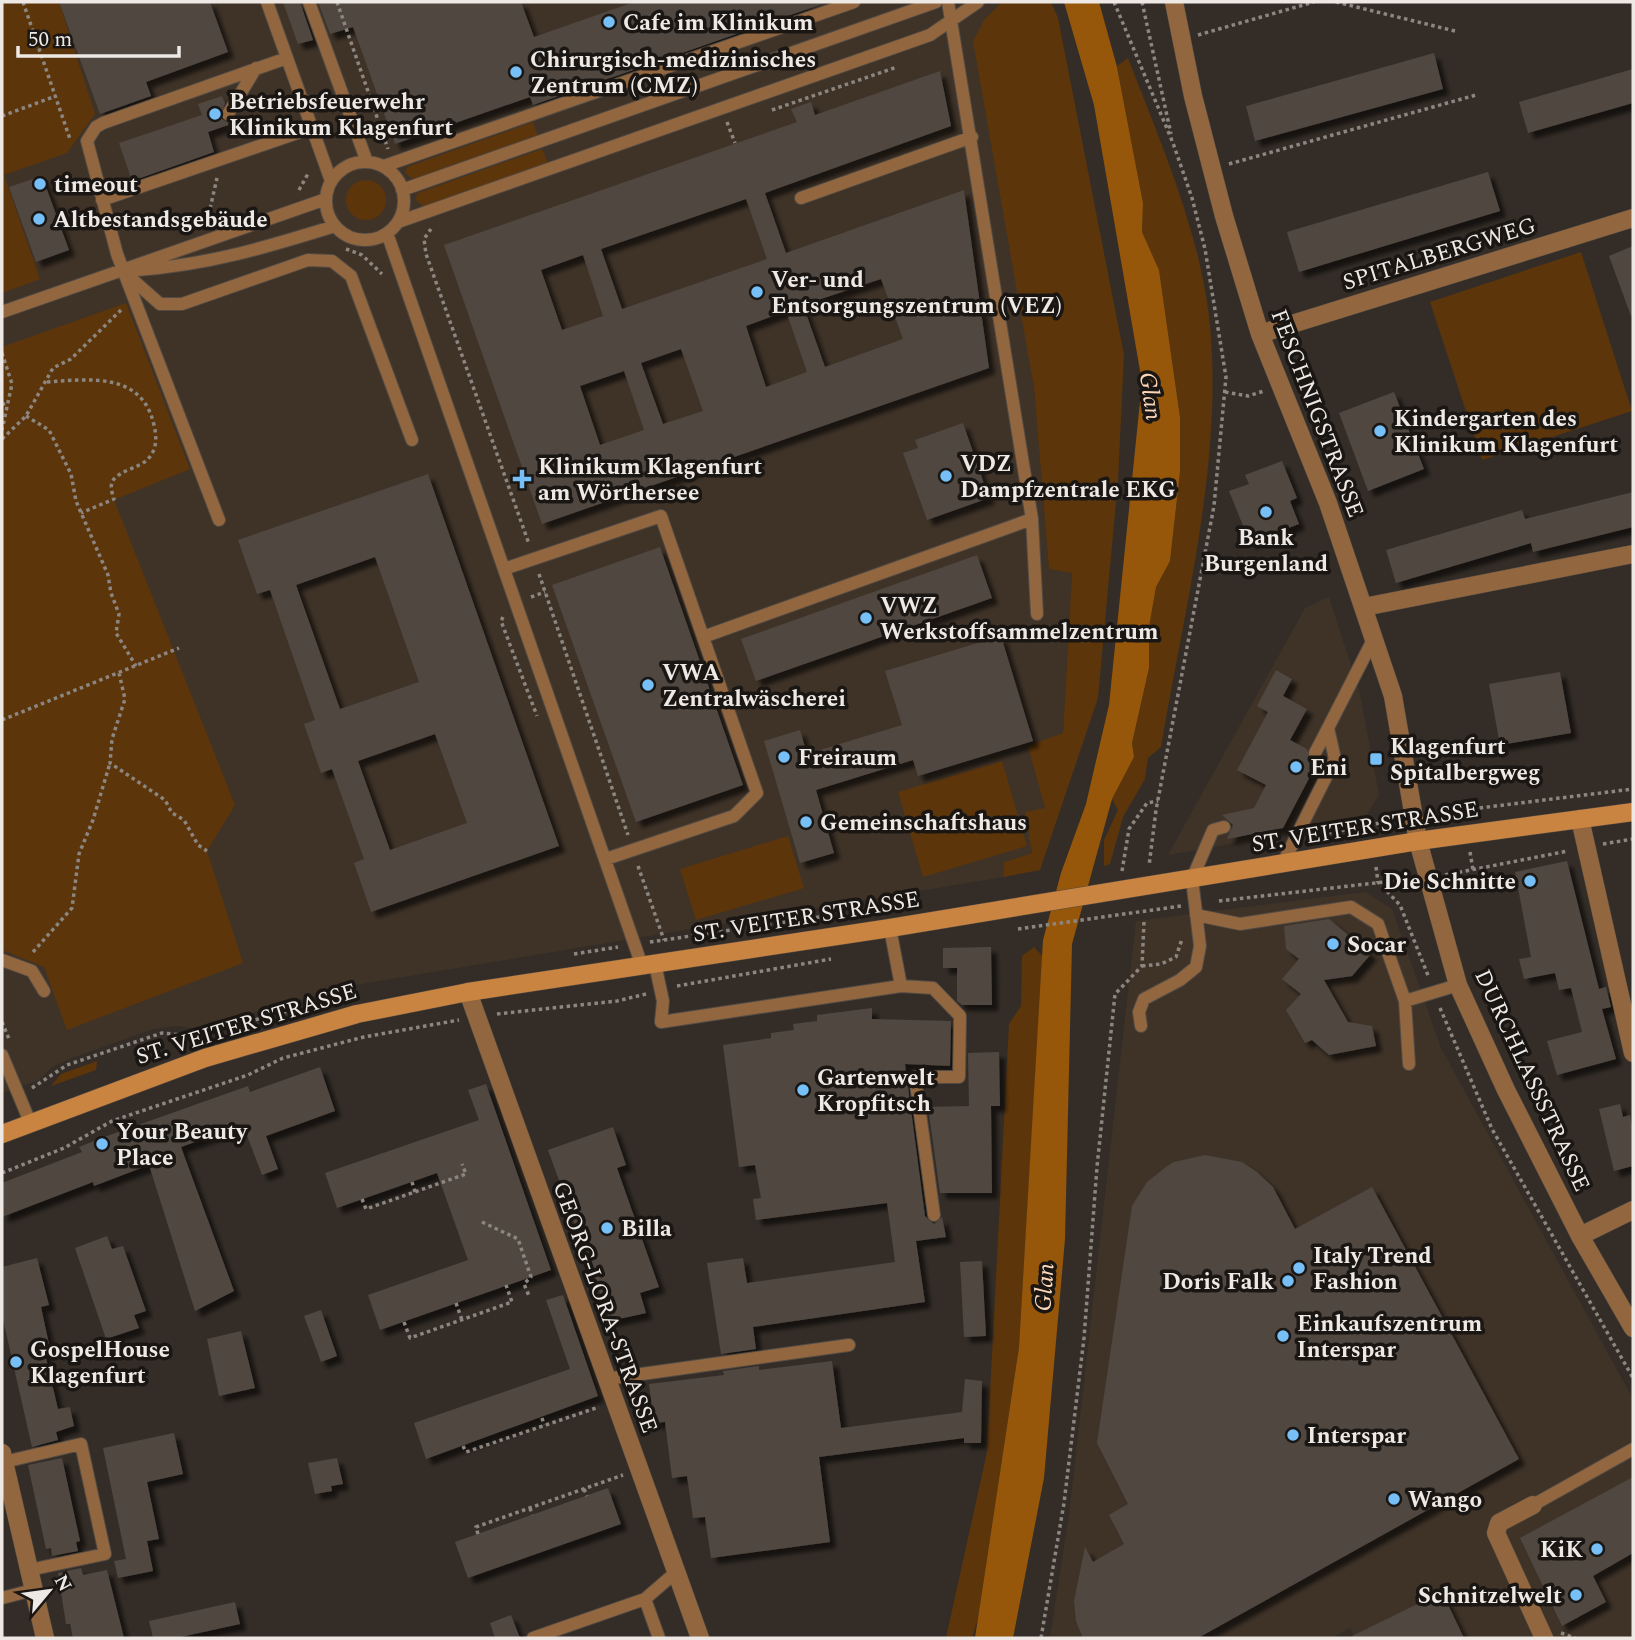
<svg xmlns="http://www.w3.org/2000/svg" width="1635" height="1640" font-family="Spectral,serif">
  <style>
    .built { fill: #3f3328 }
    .green { fill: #5c350b }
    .water { fill: #96570a }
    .building { fill: #4f4741; fill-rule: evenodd; filter: url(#shadow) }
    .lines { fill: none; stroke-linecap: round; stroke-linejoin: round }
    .service-casing { stroke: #524b45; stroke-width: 14 }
    .minor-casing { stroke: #524b45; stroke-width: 19 }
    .secondary-casing { stroke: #524b45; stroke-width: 19 }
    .path { stroke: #8c8681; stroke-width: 3.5; stroke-dasharray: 3.5 3.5; stroke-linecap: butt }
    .service { stroke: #92663e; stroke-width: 12 }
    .minor { stroke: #92663e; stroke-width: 18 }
    .secondary { stroke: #ca8441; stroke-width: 18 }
    .poi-dot { fill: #76c0f7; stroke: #191613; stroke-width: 2.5 }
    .labels { text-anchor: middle; stroke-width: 7; stroke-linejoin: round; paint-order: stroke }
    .poi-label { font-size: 23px; font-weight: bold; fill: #eee9e5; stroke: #191613; text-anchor: start }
    .street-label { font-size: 23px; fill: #eee9e5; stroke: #191613 }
    .water-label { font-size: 24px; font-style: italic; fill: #fcd7b8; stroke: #191613 }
  </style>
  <defs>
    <filter id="shadow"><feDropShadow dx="6" dy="6" stdDeviation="2" flood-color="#0009"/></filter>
  </defs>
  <rect width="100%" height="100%" fill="#342d27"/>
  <!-- built -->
  <path class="built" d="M2,2h1000l-17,17 49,369 15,181 23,3 -9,161 -34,14 16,61 -13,45 -28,9 -1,15 -654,109 -152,43 -20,-3 -24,3 -81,29 -20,9 -13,13 -37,13z
    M1329,597l30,93 20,105 -16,26 -195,34 137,-247z
    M1365,892l27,17 49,139 192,351v239h-278l-5,-10 -18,10h-282l19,-123 67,-594z"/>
  <!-- green -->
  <path class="green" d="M2,2h57l36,112 -28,39 -63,22 36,104 -38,14z
    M1002,2h49l7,16 66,337 -6,125 -20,218 -58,172 -37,7 1,-15 28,-9 -7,-41 20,-4 -17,-62 35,-13 9,-160 -23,-4 -15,-181 -61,-347 12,-22z
    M1128,58c32,83 70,169 81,258 16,140 -25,293 -48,431l-13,11 -3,21 -22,38 -13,47 -6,2v-26l14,-30 -6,-11 22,-42 -2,-14 17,-75v-41l7,-40 14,-26 10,-89v-55l-21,-147 -17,-38 1,-29 -26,-137z
    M533,122l5,15 -124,43 -9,-7 2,-6z
    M542,149l6,14 -124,44 -9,-8 3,-6z
    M346 200a20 20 0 1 1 40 0a20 20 0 1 1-40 0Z
    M1581,252l51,159 -150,49 -52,-158z
    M126,303l64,166 -76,31 121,305 -28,46 36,112 -176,67 -23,-63 -42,-17v-603z
    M1002,761l25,85 -104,31 -25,-85z
    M788,836l16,52 -108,32 -16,-51z
    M1034,947l9,10 -24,390 -41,271 -6,20h-26l41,-186 22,-428 12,-18 1,-50z
    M97,1061l-1,9 -45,16 10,-12z"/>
  <!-- water -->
  <path class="water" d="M1064,2h35l18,65 26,136 -1,29 17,38 21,147v55l-10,89 -14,26 -7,40v41l-17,75 2,14 -22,42 -40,145 -7,295 -21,239 -31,160h-38l44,-291 24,-407 18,-67 25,-69 23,-99 33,-323 -48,-277z"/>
  <!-- building -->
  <path class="building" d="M59,2h151l18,50 -82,30 5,14 -51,18z
    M283,2h17l13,38 -15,4z
    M318,2h203l13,35 100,-35 191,1 -292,102 -3,-8 -135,47 -42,-117 -23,7z
    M1434,53l9,36 -188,52 -9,-35z
    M1633,69v34l-105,30 -9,-31z
    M940,71l11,55 -186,67 21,60 178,-63 25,178 -447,156 -98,-279 353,-123 -6,-13 20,-7 4,13zM746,199l21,60 -145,50 -21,-60zM583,255l20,61 -41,14 -21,-60zM881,279l22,60 -78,28 -22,-62zM786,311l21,61 -41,15 -20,-61zM681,349l22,62 -40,13 -22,-61zM624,371l20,59 -44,15 -20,-59z
    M222,96l3,7 -5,15 11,6 -23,8 6,20 -82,29 -13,-38 83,-28 -4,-11z
    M1488,172l12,39 -201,61 -12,-40z
    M42,176l27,74 -33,12 -27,-75z
    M1633,246v70h-2l-22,-60z
    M1394,392l30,77 -56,22 -29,-78z
    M963,423l26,75 -62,22 -24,-67 15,-5 -3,-8z
    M1282,461l15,37 -7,3 9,23 -49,19 -21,-52 20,-7 -4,-9z
    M428,474l131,372 -188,66 -17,-49 10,-4 -32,-90 -11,4 -17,-49 11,-4 -45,-130 -13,4 -19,-54zM375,557l44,125 -79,27 -44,-124zM435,734l32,89 -77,27 -32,-89z
    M1633,492v35l-100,25 -2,-9 -135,40 -10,-33 136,-40 3,9z
    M660,547l83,238 -107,37 -84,-237z
    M977,555l15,43 -236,83 -15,-42z
    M1001,636l32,105 -115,35 -5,-16 -97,30 18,63 -34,10 -36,-122 36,-11 7,24 95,-29 -17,-54z
    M1276,670l16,9 -9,17 24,13 -17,31 17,9 3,11 8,1 -35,67 -56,11 6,-14 -11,-10 32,-7 12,-23 -29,-15 31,-58 -11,-6z
    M1560,672l11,61 -71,12 -11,-61z
    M1567,861l32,128 7,-2 5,20 -9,2 14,50 -59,16 -10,-34 35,-9 -11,-44 -12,2 -4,-17 -31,6 -5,-20 12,-2 -16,-85z
    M1329,919l42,35 -19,22 -28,4 24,42 24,4 4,20 -47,9 -17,-15 -7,3 -19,-33 15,-16 -19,-15 17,-20 -13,-10 -2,-23z
    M991,947l1,58h-30l-5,-4v-33h-14v-20z
    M872,1008v11l79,2 -1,45 -45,-2 20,152 9,8 8,-7 4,20 -30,4 9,61 -172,25 3,22 -35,5 -14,-91 36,-5 4,25 148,-21 -8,-59 -131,17 -3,-21 8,-1 -6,-33 -16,2 -16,-122 48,-7v-5l23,-3 -1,-6 24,-3v-6z
    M999,1052l1,54h-9l1,87h-52l-12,-86 41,-1 -1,-53z
    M320,1067l15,44 -69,25 12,33 -16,6 -19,-50 -62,22 53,144 -39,20 -46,-146 -55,21 -1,-4 -91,35v-34l80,-31 -3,-5 28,-11 141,-50 2,6z
    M486,1084l65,186 -171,60 -12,-35 100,-35 -31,-87 -100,35 -12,-35 154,-53 -11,-30z
    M1620,1104l3,13 7,-2 3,16v35l-19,5 -15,-62z
    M613,1127l13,38 -9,3 42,119 -19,6 6,20 -36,8 -62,-171z
    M1205,1155l37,7 15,10 16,15 22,42 77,-42 147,272 -321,179h-115l-7,-17 -2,-20 11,-54 8,15 31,-18 -15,-29 19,-11 -31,-61 35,-237 15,-24 19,-15 8,-5z
    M107,1236l5,13 11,-3 23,65 -12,4 5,13 -33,11 -31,-91z
    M37,1258l12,47 -8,2 8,37 -6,1 15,64 12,-2 4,19 -18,6 2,8 -26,7 -30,-132v-48z
    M982,1261l4,75 -22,1 -4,-75z
    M563,1295l35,101 -172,63 -12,-36 156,-54 -24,-69z
    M321,1310l16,46 -16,6 -17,-46z
    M241,1331l14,57 -36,8 -12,-57z
    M832,1361l9,67 121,-16 3,-33 17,2 -1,62h-17v-5l-145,19 11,85 -119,16 -6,-41 -12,1 -6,-42 -15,2 -7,-56 -11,1 -5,-39 75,-9 -1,-4 36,-5v4z
    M174,1433l9,41 -36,8 12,57 -12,2 6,30 -35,7 -4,-17 12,-2 -23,-111z
    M62,1458l18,83 -4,1 2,9 -26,5 -1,-8 -5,1 -18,-84z
    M337,1458l6,26 -12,2 1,5 -17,3 -7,-31z
    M1633,1477v76l-40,23 13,26 -44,24 -42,-88z
    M608,1488l13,36 -153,54 -13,-36z
    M81,1568l2,7 24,-5 17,68h-51l-3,-14h-4l-8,-51z
    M1442,1592l22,46h-116z
    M235,1602l5,22 -64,14h-23l-4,-17z
    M511,1615l9,23h-25l-5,-15z"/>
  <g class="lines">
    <defs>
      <path id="service" d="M267,2l64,179
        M309,2l58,160
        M948,2l84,517 5,95
        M228,114l28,-46
        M326 201a39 39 0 1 1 78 0a39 39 0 1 1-78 0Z
        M384,166l470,-164
        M402,190l534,-188
        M801,198l171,-61
        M102,200l210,-72
        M398,222l532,-187 48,-33
        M387,233l255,733
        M137,270c71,-5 130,-23 198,-44
        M125,273l35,31h22l126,-44 24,1 19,15 61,164
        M2,312l324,-113
        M219,520l-102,-266 -30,-113 9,-14 7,-4 184,-65
        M504,569l157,-53 42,121
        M1315,753l13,-25
        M606,859l128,-43 23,-23 -54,-156 329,-118
        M1283,863l52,-104 -7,-31 47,-92
        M1196,915l44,9 111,-17 27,17 27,77 53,-16
        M2,960l30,11 12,20
        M655,964l8,37 -2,21 240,-36 -11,-58
        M901,986l32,2 27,28 -1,61h-44l19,138
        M1405,1001l4,63
        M1141,1026l-2,-14 5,-13 36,-19 16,-13 4,-21 -8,-67 21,-49 11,-3
        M2,1055l28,67
        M606,1379l243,-34
        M4,1462l77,-18 24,110 -76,16
        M1533,1505l100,-56
        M2,1598l31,-8
        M645,1599l14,39
        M533,1638l112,-39 30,-26"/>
      <path id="minor" d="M1174,2l19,94 31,120 36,118 68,169 65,193 25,145 40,144 48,105 74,146 53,92
        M1260,334l373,-116
        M1364,607l269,-53
        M1580,819l53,234
        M468,992l232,646
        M1580,1236l53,-26
        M2,1453l43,185
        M1533,1505l-34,18 -3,10 48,105"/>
      <path id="secondary" d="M2,1134l203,-76 152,-44 111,-22 422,-64 528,-87 215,-29"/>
    </defs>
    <!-- service casing -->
    <use href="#service" class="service-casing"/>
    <!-- minor casing -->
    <use href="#minor" class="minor-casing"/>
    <!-- secondary casing -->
    <use href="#secondary" class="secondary-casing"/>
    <!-- path -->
    <path class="path" d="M23,2l47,137
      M337,2l51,147
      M1114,2l59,141 19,55 13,51 21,128 -12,129 -58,304 -7,56
      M1142,2l29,132
      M1336,2l119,29
      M1198,35l116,-33
      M772,110l125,-43
      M2,116l54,-20
      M727,122l8,21
      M1229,164l247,-69
      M299,190l10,-18
      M207,222l10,-44
      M431,229l-7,10 2,15 103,290
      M346,249l16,6 20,19
      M2,353l10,31 -10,46
      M47,382c44,-3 95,-10 107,43 3,13 3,25 -7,35 -9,8 -25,10 -33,19 -5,6 -2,14 0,20l-33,14
      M1225,392l23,4 16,-5
      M2,405l6,-4
      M26,416l23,14 22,44 5,27 32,74 3,18 8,21 -3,19 20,33
      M2,439l24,-23 27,-48 18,-9 50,-49
      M539,574l89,261
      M531,597l14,-5
      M503,617l-2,4 36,95
      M119,673l6,26 -13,40 -2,24 55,37 7,13 12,7 14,25 9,6
      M2,720l177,-72
      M1431,814l202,-25
      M1314,836l81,-16
      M1603,844l30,-5
      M1470,852l3,18
      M638,866l26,74
      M1376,867l2,15 22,23 29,73
      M1122,871l7,-42 18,-26 11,-2
      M1445,875l123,-24
      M1219,901l191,-22
      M1018,929l163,-23
      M650,942l176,-26
      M33,952l39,-44 7,-54 14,-34 17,-57
      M574,954l44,-7
      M1142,966l19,-2 15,-7 6,-18
      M677,986l154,-27
      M1440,1008l52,121 141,249
      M497,1014l120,-13 29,-7
      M2,1022l7,17
      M32,1088l35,-23 95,-32 31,3 126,-33
      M2,1173l62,-25 48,-27 136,-46 35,-17 81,-21 95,-17
      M412,1182l3,10
      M362,1199l4,10 100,-35 -4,-10
      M482,1222l36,17 13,38 -7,7 5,12
      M456,1303l6,17
      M404,1322l6,16 102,-36 -6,-17
      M542,1418l2,7
      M463,1446l3,6 133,-45
      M584,1489l3,7
      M530,1508l2,7
      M478,1534l-2,-7 147,-52
      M1561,1633l14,5
      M1041,1638l23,-135 20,-165 13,-171 18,-173 27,-28 2,-44"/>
    <!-- service -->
    <use href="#service" class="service"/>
    <!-- minor -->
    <use href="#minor" class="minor"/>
    <!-- secondary -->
    <use href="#secondary" class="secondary"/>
  </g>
  <!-- markers -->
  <g class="poi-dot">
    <circle cx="609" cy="22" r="7"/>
    <circle cx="516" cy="72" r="7"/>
    <circle cx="215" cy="114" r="7"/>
    <circle cx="40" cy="184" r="7"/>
    <circle cx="39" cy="219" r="7"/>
    <circle cx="757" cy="292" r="7"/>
    <circle cx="1380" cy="431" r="7"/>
    <circle cx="946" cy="476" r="7"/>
    <path d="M518.5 468.5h7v7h7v7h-7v7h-7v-7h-7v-7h7z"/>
    <circle cx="1266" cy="512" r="7"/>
    <circle cx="866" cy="618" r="7"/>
    <circle cx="648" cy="685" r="7"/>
    <circle cx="784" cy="757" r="7"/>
    <rect x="1369" y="752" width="14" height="14" rx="3.5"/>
    <circle cx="1296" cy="767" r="7"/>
    <circle cx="806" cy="822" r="7"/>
    <circle cx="1530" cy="881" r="7"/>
    <circle cx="1333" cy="944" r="7"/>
    <circle cx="803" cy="1090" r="7"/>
    <circle cx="102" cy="1144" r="7"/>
    <circle cx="607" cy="1228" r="7"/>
    <circle cx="1299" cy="1268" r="7"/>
    <circle cx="1288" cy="1281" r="7"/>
    <circle cx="1283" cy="1336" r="7"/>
    <circle cx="16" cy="1362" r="7"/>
    <circle cx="1293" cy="1435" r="7"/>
    <circle cx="1394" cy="1499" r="7"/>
    <circle cx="1597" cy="1549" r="7"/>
    <circle cx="1576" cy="1595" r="7"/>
  </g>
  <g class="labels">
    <!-- poi labels -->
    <g class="poi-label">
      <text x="623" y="30">Cafe im Klinikum</text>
      <text x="530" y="67">Chirurgisch-medizinisches<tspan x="530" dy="26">Zentrum (CMZ)</tspan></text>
      <text x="229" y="109">Betriebsfeuerwehr<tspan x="229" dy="26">Klinikum Klagenfurt</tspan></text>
      <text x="54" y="192">timeout</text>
      <text x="53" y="227">Altbestandsgebäude</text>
      <text x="771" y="287">Ver- und<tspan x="771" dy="26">Entsorgungszentrum (VEZ)</tspan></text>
      <text x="1394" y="426">Kindergarten des<tspan x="1394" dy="26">Klinikum Klagenfurt</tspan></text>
      <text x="960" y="471">VDZ<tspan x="960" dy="26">Dampfzentrale EKG</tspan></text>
      <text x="538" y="474">Klinikum Klagenfurt<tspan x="538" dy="26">am Wörthersee</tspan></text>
      <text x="1266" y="545" text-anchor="middle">Bank<tspan x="1266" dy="26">Burgenland</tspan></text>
      <text x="880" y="613">VWZ<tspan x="880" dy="26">Werkstoffsammelzentrum</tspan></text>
      <text x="662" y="680">VWA<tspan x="662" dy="26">Zentralwäscherei</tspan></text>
      <text x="1390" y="754">Klagenfurt<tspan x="1390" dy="26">Spitalbergweg</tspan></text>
      <text x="798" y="765">Freiraum</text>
      <text x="1310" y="775">Eni</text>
      <text x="820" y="830">Gemeinschaftshaus</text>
      <text x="1516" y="889" text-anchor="end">Die Schnitte</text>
      <text x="1347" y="952">Socar</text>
      <text x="817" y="1085">Gartenwelt<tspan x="817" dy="26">Kropfitsch</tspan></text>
      <text x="116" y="1139">Your Beauty<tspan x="116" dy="26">Place</tspan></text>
      <text x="621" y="1236">Billa</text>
      <text x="1313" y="1263">Italy Trend<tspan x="1313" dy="26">Fashion</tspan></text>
      <text x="1274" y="1289" text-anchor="end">Doris Falk</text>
      <text x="1297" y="1331">Einkaufszentrum<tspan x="1297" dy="26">Interspar</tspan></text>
      <text x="30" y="1357">GospelHouse<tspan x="30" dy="26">Klagenfurt</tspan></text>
      <text x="1307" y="1443">Interspar</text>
      <text x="1408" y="1507">Wango</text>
      <text x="1583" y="1557" text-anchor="end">KiK</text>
      <text x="1562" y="1603" text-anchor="end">Schnitzelwelt</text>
    </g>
    <!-- street labels -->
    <g class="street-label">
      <text transform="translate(1439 253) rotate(-17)" y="8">SPITALBERGWEG</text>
      <text transform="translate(1318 413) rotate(69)" y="8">FESCHNIGSTRASSE</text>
      <text transform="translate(1365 826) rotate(-9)" y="8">ST. VEITER STRASSE</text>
      <text transform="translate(806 916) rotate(-9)" y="8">ST. VEITER STRASSE</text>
      <text transform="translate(246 1023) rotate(-17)" y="8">ST. VEITER STRASSE</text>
      <text transform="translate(1533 1080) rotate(65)" y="8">DURCHLASSSTRASSE</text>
      <text transform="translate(606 1307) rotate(70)" y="8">GEORG-LORA-STRASSE</text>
    </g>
    <!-- water labels -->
    <g class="water-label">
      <text transform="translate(1151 396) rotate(82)" y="8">Glan</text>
      <text transform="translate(1044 1287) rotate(-86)" y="8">Glan</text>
    </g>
  </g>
  <!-- border -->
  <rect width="1635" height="1640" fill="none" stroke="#eee9e5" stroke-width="7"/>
  <!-- north arrow -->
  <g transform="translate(49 1591) rotate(61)" stroke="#191613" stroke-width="5" paint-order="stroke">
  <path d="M0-5L12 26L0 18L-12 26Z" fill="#eee9e5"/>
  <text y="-10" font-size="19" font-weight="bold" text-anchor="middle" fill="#eee9e5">N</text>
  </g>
  <!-- scale -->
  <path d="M18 46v10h161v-10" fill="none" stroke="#eee9e5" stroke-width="3.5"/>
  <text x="28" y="46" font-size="21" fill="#eee9e5" stroke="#191613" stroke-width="5" paint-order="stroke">50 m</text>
</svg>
